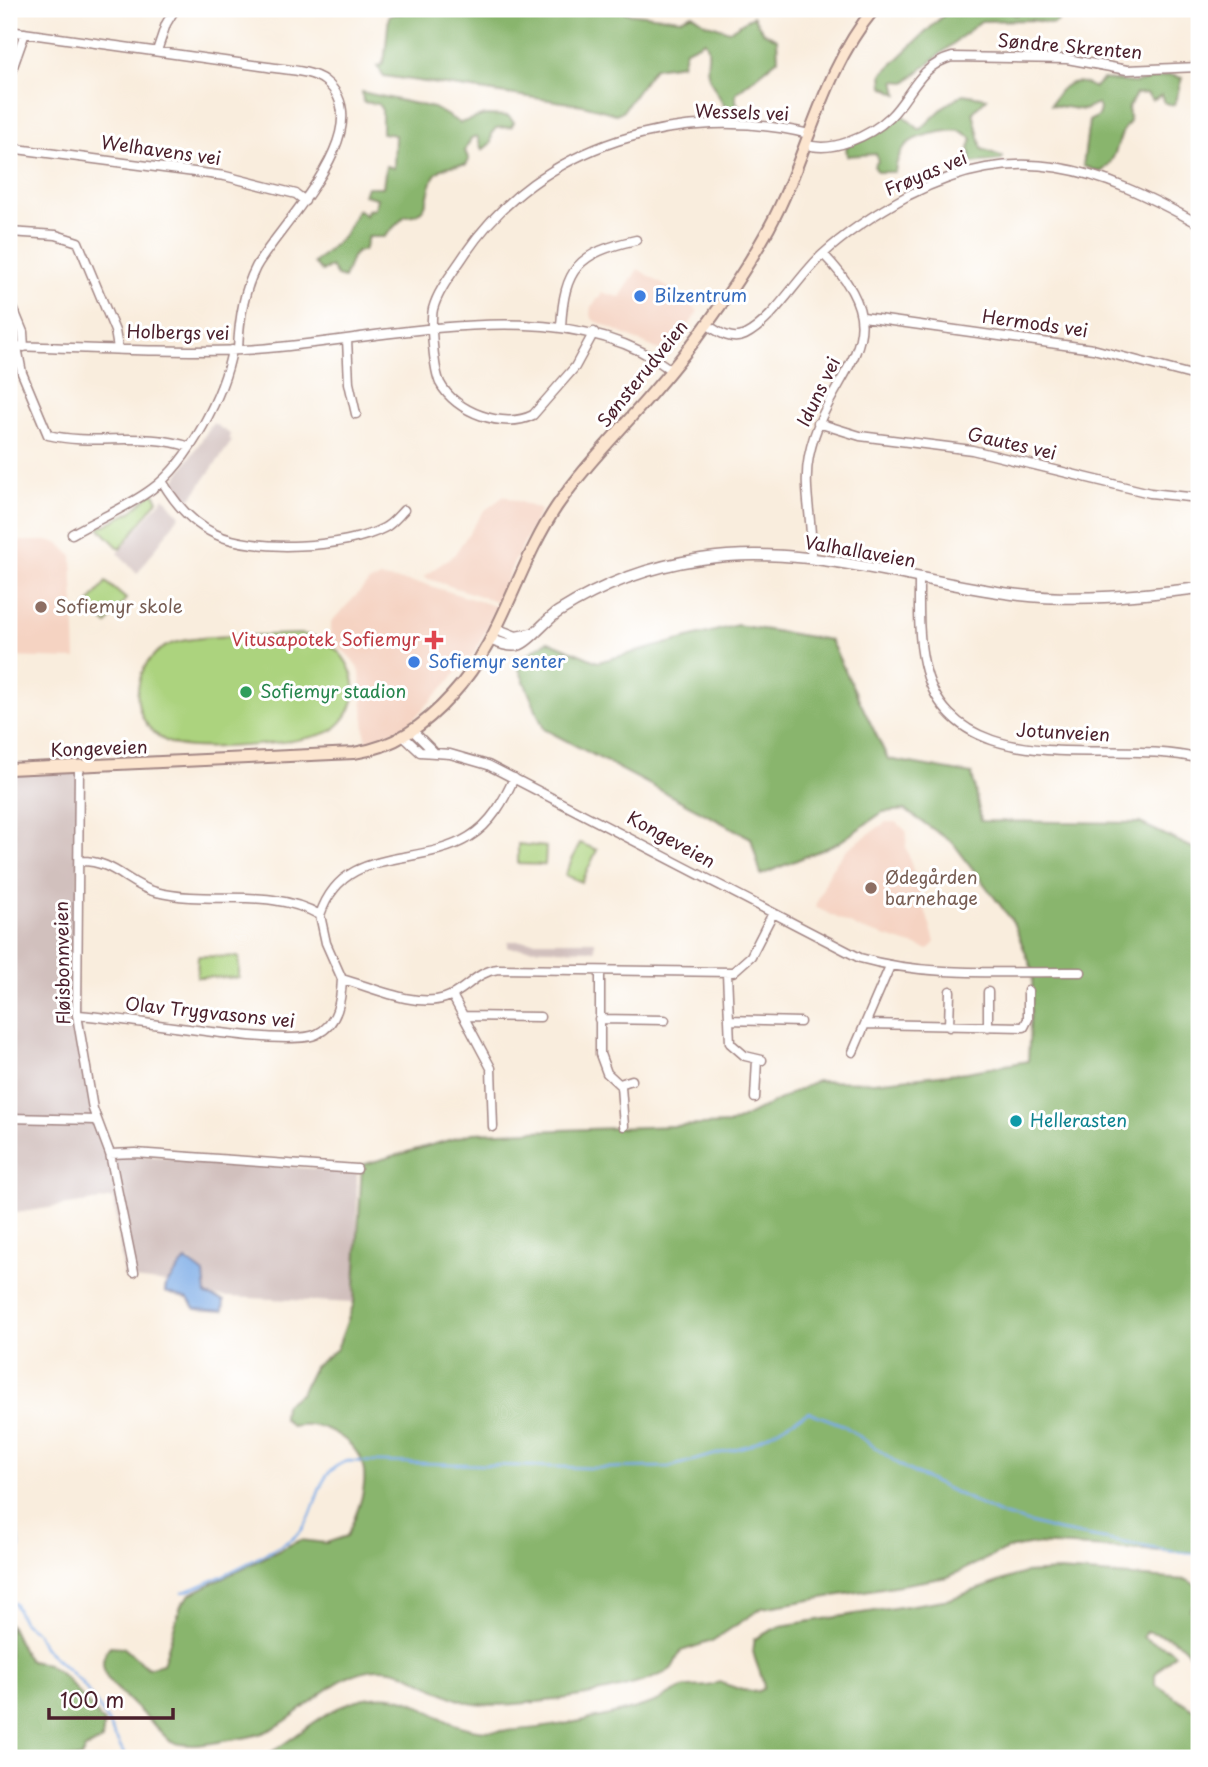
<svg xmlns="http://www.w3.org/2000/svg" width="1208" height="1767" font-family="'Playpen Sans',sans-serif">
  <style>
    .built { fill: #f5d3c2 }
    .industrial { fill: #d1c0bd }
    .green { fill: #acd37e; stroke: #7b7954; stroke-width: 2 }
    .forest { fill: #89b56d; stroke: #6a6a4c; stroke-width: 2 }
    .water { fill: #7babe6; stroke: #626588; stroke-width: 2 }
    .lines { fill: none; stroke-linecap: round; stroke-linejoin: round }
    .stream { stroke: #7babe6; stroke-width: 2.5 }
    .minor-casing { stroke: #a28684; stroke-width: 11 }
    .tertiary-casing { stroke: #a28684; stroke-width: 13 }
    .secondary-casing { stroke: #a28684; stroke-width: 14 }
    .minor { stroke: #fff; stroke-width: 8 }
    .tertiary { stroke: #fff; stroke-width: 10 }
    .secondary { stroke: #fce5cf; stroke-width: 10 }
    .shop-dot { fill: #3f7fe0; stroke: #fff; stroke-width: 2.5 }
    .education-dot { fill: #8d6e63; stroke: #fff; stroke-width: 2.5 }
    .health-dot { fill: #e0444e; stroke: #fff; stroke-width: 2.5 }
    .leisure-dot { fill: #2e9e5b; stroke: #fff; stroke-width: 2.5 }
    .culture-dot { fill: #0f9aa8; stroke: #fff; stroke-width: 2.5 }
    .labels { text-anchor: middle; stroke-width: 6; stroke-linejoin: round; paint-order: stroke }
    .street-label { font-size: 18px; fill: #4a1f2b; stroke: #fff }
    .shop-label { font-size: 18px; fill: #366cbe; stroke: #fff; text-anchor: start }
    .education-label { font-size: 18px; fill: #785e54; stroke: #fff; text-anchor: start }
    .health-label { font-size: 18px; fill: #be3a42; stroke: #fff; text-anchor: end }
    .leisure-label { font-size: 18px; fill: #27864d; stroke: #fff; text-anchor: start }
    .culture-label { font-size: 18px; fill: #0d838f; stroke: #fff; text-anchor: start }
  </style>
  <rect width="100%" height="100%" fill="#fff"/>
  <filter id="ink" filterUnits="userSpaceOnUse"><feTurbulence type="fractalNoise" baseFrequency=".0143" numOctaves="2"/><feDisplacementMap in="SourceGraphic" scale="14" xChannelSelector="R" yChannelSelector="G"/><feConvolveMatrix kernelMatrix="1 2 1 2 8 2 1 2 1" color-interpolation-filters="sRGB"/></filter>
  <filter id="wash" filterUnits="userSpaceOnUse"><feTurbulence type="fractalNoise" baseFrequency=".00686" numOctaves="4" result="noise"/><feDisplacementMap in="SourceGraphic" scale="28" xChannelSelector="R" yChannelSelector="G"/><feGaussianBlur stdDeviation="1.57" result="paint"/><feColorMatrix in="noise" values="0 0 0 0 0 0 0 0 0 0 0 0 0 0 0 0 0 1.4 0 .05"/><feComposite in="paint" operator="in"/></filter>
  <g filter="url(#wash)">
    <rect width="100%" height="100%" fill="#f9eddd"/>
    <!-- built -->
    <path class="built" d="M638,269l43,27 17,15 -18,29 -15,13 -72,-33 -3,-7 1,-6 11,-14 18,4z
      M504,496l37,14 -28,54 -15,38 -75,-25 31,-22 30,-44z
      M9,541h42l9,3 12,12 4,103 -67,-2z
      M381,578l43,6 74,23 -23,46 -62,67 -14,10 -33,13 -6,-71 -8,-13 -21,-19v-18l38,-40z
      M886,822h11l10,10 -1,15 29,95 -6,8 -71,-22 -43,-21 16,-38 16,-20z"/>
    <!-- industrial -->
    <path class="industrial" d="M213,423l17,11 -1,4 3,3 -44,61 -8,-6 -7,-13z
      M164,497l16,18 -43,59 -19,-21z
      M81,770l-5,218 17,121 17,44 247,19v112l-3,19 -145,-7 -5,-3v-19l-14,-14 -10,7 -12,16 -44,-5 -10,-80 -105,16v-442z
      M508,941h87v9l-87,-2z"/>
    <!-- green -->
    <path class="green" d="M153,492l5,8 -38,49 -21,-21 32,-16z
      M106,582l20,17 -19,25 -21,-17z
      M299,634c48,2 77,62 35,95 -18,14 -133,23 -157,16 -14,-3 -26,-13 -33,-25 -7,-13 -8,-28 -4,-41 4,-16 16,-29 31,-35 26,-10 97,-8 128,-10z
      M580,843l17,7 -15,32 -17,-7z
      M518,844l28,3 -1,18 -27,-1z
      M198,956l41,1v21l-42,-1z"/>
    <!-- forest -->
    <path class="forest" d="M403,9l102,1 28,10 6,-11h80l7,4 55,6 11,-5 13,9 24,8 24,-15 10,16 14,7 1,20 -42,34v8l8,15 -2,3 -12,-1c-5,-16 -18,-29 -22,-44 -3,-11 4,-23 -3,-33l-19,9 -4,14 -28,4 -31,43 -7,3 -33,-9 -199,-29 -7,-10 5,-1 3,-9 4,-41 13,-2z
      M950,9h55l11,6 11,-6h26l5,12 -4,3 -22,-4 -51,1 -75,61 -11,-1 3,13 -15,-8 -1,-12z
      M1170,75l12,3 -8,27 -9,-2 -3,-8 -10,5 -5,-7 -11,1 -8,14 2,14c-15,13 -9,35 -29,50l-18,-6 6,-45 9,-5 2,-7 -3,-5 -13,6 -33,-5c9,-20 23,-30 43,-17l9,-9 31,4z
      M362,92l72,16 26,15 25,-8 23,1 6,6 -3,5 -15,1 -4,5 -1,10 -9,7 -5,-14 -6,2 -6,13 4,9 -3,5c-58,-3 -19,51 -61,51l-21,21h-16l-4,14h-6l-6,6 -8,21 -7,-2 -6,-9 -9,4 -8,-8 30,-27 14,-27 8,7 2,-6 7,-1 2,-11 -13,-3 3,-8h16l3,-21 8,2 1,-33 -13,-2v-23l-4,-6 -15,-2z
      M963,94l24,4 -14,14 9,37 21,8 -2,3 -29,3 -3,-15 3,-9c-11,-11 -17,-9 -31,-7 -25,4 -42,9 -46,40h-17l-4,-6 4,-5 -2,-7 -29,2 -1,-10 44,-19 11,-13 19,16 26,-25z
      M737,625l93,15 58,119 84,15 9,47 159,2 59,28v702l-165,-9 -27,5 -59,28 -186,31 -50,33 -31,10c-4,5 -6,14 -10,18 -30,22 -164,42 -202,34 -35,-8 -61,-40 -100,-33 -36,6 -63,41 -95,58 -17,9 -38,11 -56,14 -17,3 -31,5 -47,0l-63,-62c-6,-13 -8,-23 2,-34l13,1 25,21 15,-4 18,-59 9,-11 110,-54 26,3 21,-7c16,-37 33,-75 -9,-101 -17,-10 -28,-12 -47,-9l-8,-8 1,-13 17,-12 13,-26 23,-18 17,-46 8,-138 111,-32 258,-9 85,-43 58,1 93,-10 61,-11 5,-90 -20,-49 -60,-79 -48,-33 -22,2 -45,31 -77,32 -10,-37 -207,-109 -28,-67 32,-21 50,21z
      M1059,1571l128,9 12,7v10l-9,12 9,24v23l-10,-1c-6,-16 -27,-20 -43,-24l-3,6c9,8 25,7 32,17l-20,20v10l44,29v45h-938c35,-18 70,-57 111,-61 47,-5 61,25 99,32 44,8 141,-12 184,-27 10,-4 18,-11 28,-14 13,-3 25,1 36,-6l23,8 16,2 6,-4c-2,-18 -15,-33 -10,-49l26,-13 170,-27 74,-26z
      M9,1623l15,31 6,7 17,3 19,14 38,45 -2,17 -17,9 -4,9h-72z"/>
    <!-- water -->
    <path class="water" d="M186,1260l18,14 2,21 18,6 -1,10 -27,-2 -8,-10 -23,-7 1,-7z"/>
    <g class="lines">
      <!-- stream -->
      <path class="stream" d="M9,1517c19,20 6,50 0,72
        M9,1592l1,5
        M183,1592c17,-4 104,-47 115,-58 23,-22 14,-63 50,-73l245,7 76,-1 81,-22 59,-33 34,13 63,44 96,46 53,15 113,21 31,3
        M14,1603l9,19 14,11 6,14 38,35 22,31 23,45"/>
    </g>
  </g>
  <g filter="url(#ink)">
    <g class="lines">
      <defs>
        <path id="minor" d="M9,31l259,36c18,3 43,3 57,14 58,46 -47,146 -69,186 -13,25 -17,55 -18,83
          M157,51l9,-27 9,-15
          M9,78l16,-45
          M805,144c26,10 65,-8 85,-27 21,-20 28,-51 62,-60l115,2 60,11 72,-3
          M9,148l216,28 71,18 9,7
          M9,232l47,3 22,7 37,89 3,17
          M9,298l14,34 1,15
          M863,317l230,32 106,28
          M706,324c11,7 25,18 39,11 28,-14 53,-58 77,-80 26,-24 56,-43 87,-60 109,-56 189,-27 290,29
          M561,327c3,-59 17,-74 75,-87
          M594,332l-19,35 -42,48c-29,15 -78,-3 -93,-32 -6,-13 -10,-59 -7,-74 5,-19 21,-38 32,-55 75,-111 217,-151 344,-120
          M347,339l2,44 7,31
          M9,346c77,2 156,7 233,4 131,-6 317,-65 429,20
          M17,347l5,26 26,62c46,11 97,-4 142,12
          M818,423l42,13 112,14 178,43 49,5
          M162,481c12,21 30,42 53,53 39,19 131,14 169,-6 8,-4 14,-12 20,-18
          M72,534c26,-15 56,-27 80,-45 37,-27 72,-95 80,-139
          M811,557c3,-34 -9,-67 -2,-101 18,-90 100,-115 14,-202
          M919,578c0,28 -1,58 5,85 27,126 188,72 275,96
          M413,731l20,20
          M404,737l16,15 30,2 38,11 372,193c70,20 148,13 221,14
          M79,767l-2,248 16,94 17,45 24,118
          M79,861c36,-1 47,23 77,31 55,14 113,-6 164,23l6,28 16,36c30,8 73,29 103,19 21,-7 30,-26 53,-29l235,3 18,-16 21,-41
          M320,915c24,-72 97,-46 149,-78 23,-14 35,-37 45,-59
          M600,971v83l7,19 14,13 3,40
          M727,973l3,70 15,13 17,4
          M452,995l39,73 2,59
          M77,1015c45,2 211,34 240,19 21,-10 24,-34 25,-55
          M464,1016l76,1
          M599,1019l66,1
          M729,1020l71,2
          M867,1024l157,3 4,-8v-28
          M949,1027l1,-36
          M988,1027v-35
          M853,1052l37,-86
          M620,1084l12,-4
          M755,1098l2,-39
          M9,1118l87,2
          M110,1154l25,-1 222,16"/>
        <path id="tertiary" d="M498,630l18,7 15,-3
          M492,640c8,3 17,7 26,5 10,-2 29,-26 40,-33 43,-27 93,-46 143,-53 108,-17 213,24 319,36 60,7 120,0 179,-7"/>
        <path id="secondary" d="M9,769l345,-16c41,-6 71,-28 98,-58 51,-55 64,-128 105,-189 28,-41 64,-76 96,-114 43,-50 84,-106 116,-164 39,-72 52,-155 105,-219"/>
      </defs>
      <!-- minor casing -->
      <use href="#minor" class="minor-casing"/>
      <!-- tertiary casing -->
      <use href="#tertiary" class="tertiary-casing"/>
      <!-- secondary casing -->
      <use href="#secondary" class="secondary-casing"/>
      <!-- minor -->
      <use href="#minor" class="minor"/>
      <!-- tertiary -->
      <use href="#tertiary" class="tertiary"/>
      <!-- secondary -->
      <use href="#secondary" class="secondary"/>
    </g>
  </g>
  <!-- markers -->
  <g class="shop-dot">
    <circle cx="640" cy="296" r="7"/>
    <circle cx="414" cy="662" r="7"/>
  </g>
  <g class="education-dot">
    <circle cx="41" cy="607" r="7"/>
    <circle cx="871" cy="888" r="7"/>
  </g>
  <path class="health-dot" d="M430.5 629.5h7v7h7v7h-7v7h-7v-7h-7v-7h7z"/>
  <circle class="leisure-dot" cx="246" cy="692" r="7"/>
  <circle class="culture-dot" cx="1016" cy="1121" r="7"/>
  <g class="labels">
    <!-- street labels -->
    <g class="street-label">
      <text transform="translate(1070 47) rotate(5)" y="6">Søndre Skrenten</text>
      <text transform="translate(742 113) rotate(2)" y="6">Wessels vei</text>
      <text transform="translate(161 151) rotate(8)" y="6">Welhavens vei</text>
      <text transform="translate(926 174) rotate(-23)" y="6">Frøyas vei</text>
      <text transform="translate(1035 324) rotate(8)" y="6">Hermods vei</text>
      <text transform="translate(178 333) rotate(1)" y="6">Holbergs vei</text>
      <text transform="translate(643 374) rotate(-51)" y="6">Sønsterudveien</text>
      <text transform="translate(819 392) rotate(-64)" y="6">Iduns vei</text>
      <text transform="translate(1012 444) rotate(13)" y="6">Gautes vei</text>
      <text transform="translate(860 552) rotate(10)" y="6">Valhallaveien</text>
      <text transform="translate(1063 733) rotate(3)" y="6">Jotunveien</text>
      <text transform="translate(99 749) rotate(-2)" y="6">Kongeveien</text>
      <text transform="translate(671 840) rotate(29)" y="6">Kongeveien</text>
      <text transform="translate(63 963) rotate(-91)" y="6">Fløisbonnveien</text>
      <text transform="translate(210 1013) rotate(6)" y="6">Olav Trygvasons vei</text>
    </g>
    <!-- shop labels -->
    <g class="shop-label">
      <text x="654" y="302">Bilzentrum</text>
      <text x="428" y="668">Sofiemyr senter</text>
    </g>
    <!-- education labels -->
    <g class="education-label">
      <text x="55" y="613">Sofiemyr skole</text>
      <text x="885" y="884">Ødegården<tspan x="885" dy="21">barnehage</tspan></text>
    </g>
    <!-- health labels -->
    <g class="health-label">
      <text x="420" y="646">Vitusapotek Sofiemyr</text>
    </g>
    <!-- leisure labels -->
    <g class="leisure-label">
      <text x="260" y="698">Sofiemyr stadion</text>
    </g>
    <!-- culture labels -->
    <g class="culture-label">
      <text x="1030" y="1127">Hellerasten</text>
    </g>
  </g>
  <!-- margin -->
  <rect width="1208" height="1767" fill="none" stroke="#fff" stroke-width="35"/>
  <!-- scale -->
  <path d="M49 1708v10h124v-10" fill="none" stroke="#4a1f2b" stroke-width="3.5"/>
  <text x="60" y="1708" font-size="21" fill="#4a1f2b" stroke="#ffffff" stroke-width="5" paint-order="stroke">100 m</text>
</svg>
